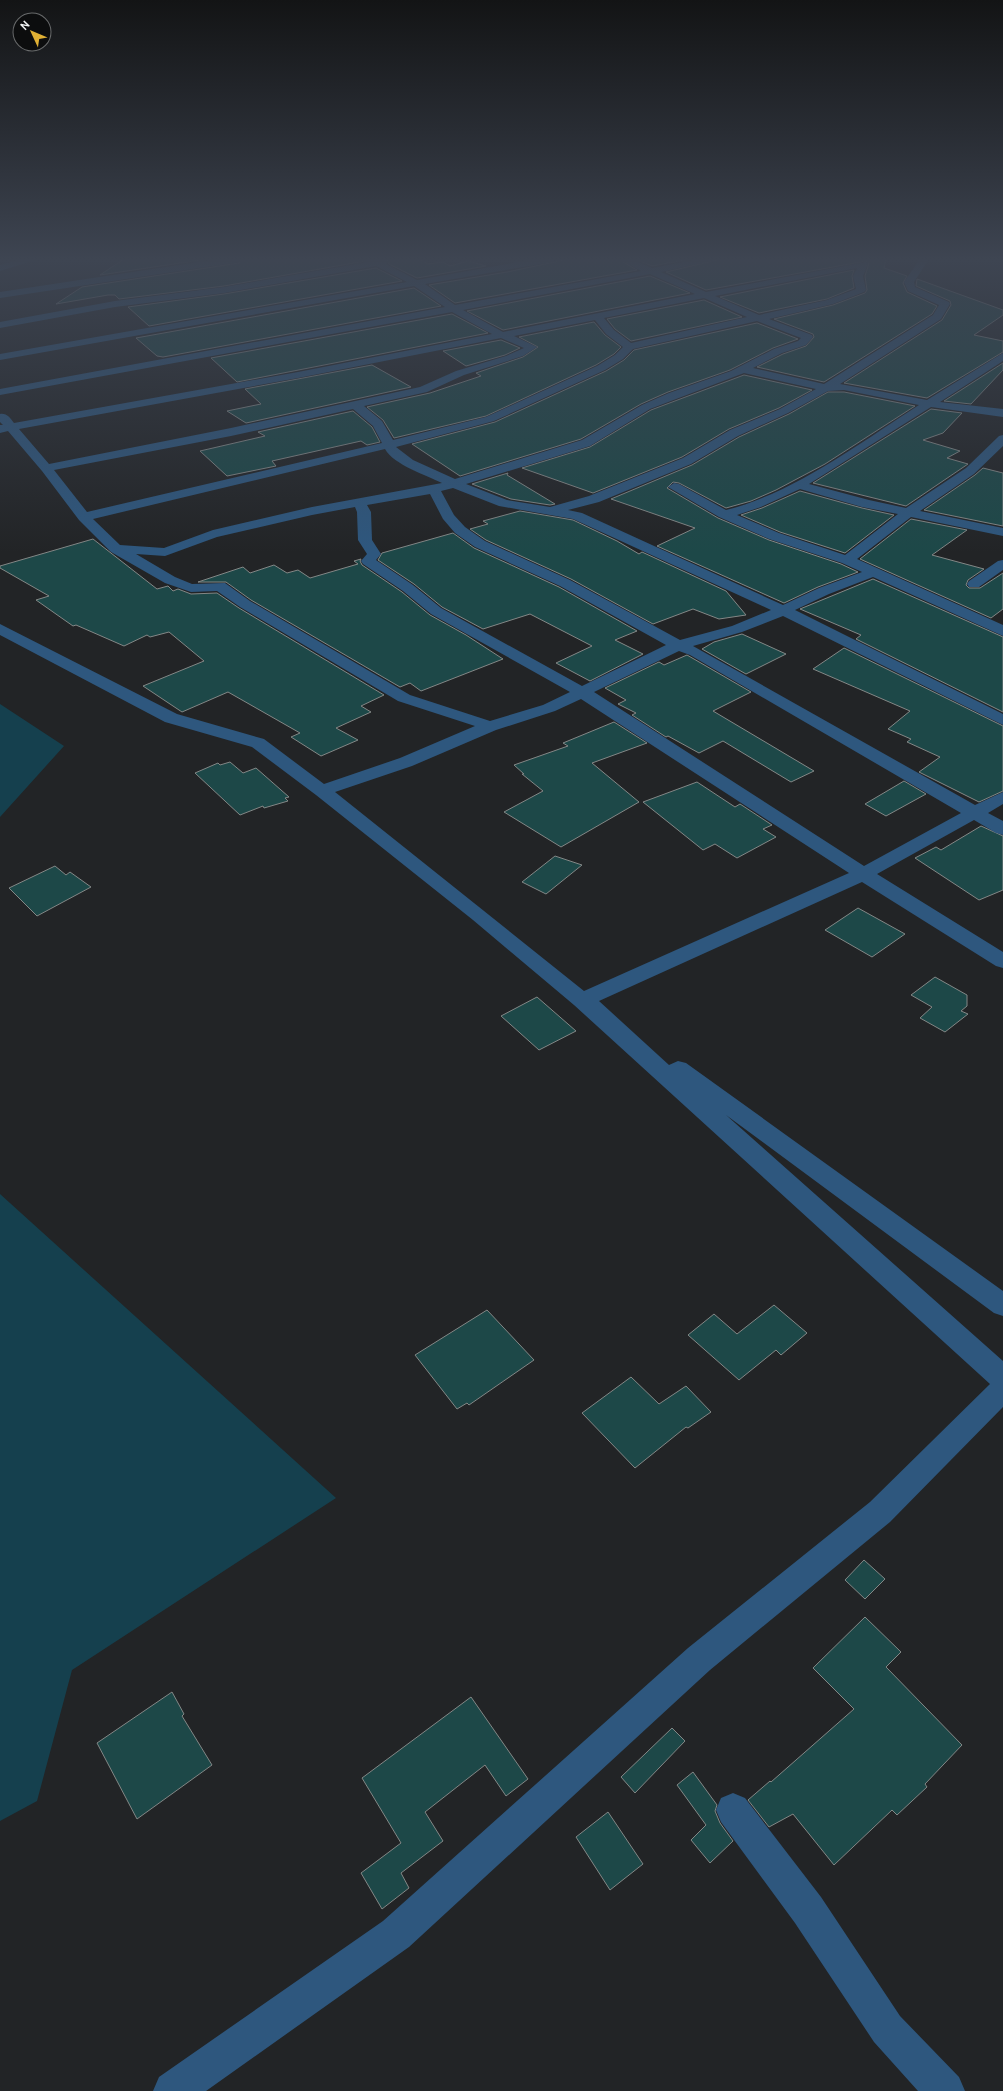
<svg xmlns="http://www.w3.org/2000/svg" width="1003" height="2091" font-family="Cabin,sans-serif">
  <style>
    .green { fill: #15404e }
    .building { fill: #1d4848; stroke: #838786 }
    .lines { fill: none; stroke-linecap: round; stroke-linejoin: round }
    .street { fill: #2e577e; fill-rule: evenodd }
  </style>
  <rect width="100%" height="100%" fill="#222426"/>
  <!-- green -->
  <path class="green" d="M0,704l64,42 -64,71z
    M0,1194l336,304 -264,172 -35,131 -37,20z"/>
  <!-- building -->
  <path class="building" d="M124,259h83l-107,16z
    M244,259h120l1,2 -141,25 -105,13 -4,-4h-7l-52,9 26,-17 157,-24z
    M387,259h32l9,5 15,-2 7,4 18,-5 18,5 -69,12 -28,-14z
    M569,259h49l19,11 -182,33 -26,-18 78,-13z
    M635,259h55l-38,7z
    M721,259h165l-2,9 23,8 -4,7 4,9 30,14 -5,8 -108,68 -67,-15 26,-13 23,-8 8,-9 -1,-3 -39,-15 59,-14 32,-12 2,-3 -2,-14 4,-13 -3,-2 -160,29 -40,-18z
    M376,268l26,13 -253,45 -21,-19 96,-13z
    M854,270l-2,6 2,12 -27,11 -68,14 -39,-16z
    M650,276l40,17 -187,37 -36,-19z
    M917,279l86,31v5l-29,20 29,6v11l-76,46 -83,-15 98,-63 9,-15 -1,-4 -34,-15z
    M414,288l27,18 -278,51 -6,-1 -21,-18z
    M704,300l38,17 -111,24 -16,-12 -8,-10z
    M452,314l36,19 -251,49 -26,-24z
    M594,322l11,13 16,12 -7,7 -18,11 -110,51 -92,22 -11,-18 -16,-13 63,-14 51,-17 -5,-3 47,-16 15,-10 -19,-10z
    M757,323l41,16 -25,9 -43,22 -62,22 -27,12 -60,35 -121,37 -48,-32 83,-22 111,-51 18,-11 10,-10z
    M501,340l19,8 -15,7 -39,11 -23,-15z
    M1003,363v7l-32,34 -27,-3z
    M372,365l39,22 -165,36 -19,-12 34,-7 -16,-15z
    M744,375l68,15 -33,18 -50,21 -47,28 -89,36 -71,-25 68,-21 61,-37z
    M828,392h16l71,14 -90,58 -49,26 -25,11 -25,7 -47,-25 -6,-1 -6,6 51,30 51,22 72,24 17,8 -40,15 -34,16 -127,-57 38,-18 -84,-29 81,-34 47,-28 50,-23z
    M931,409l31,4 -19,20 -20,7 37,11 -13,7 21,6 -62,42 -93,-23z
    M353,411l19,16 8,15 -13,3 -6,-4 -89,20 4,5 -49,10 -27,-25 65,-15 -7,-4z
    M983,468l20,5v53l-79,-16 51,-35z
    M508,473l-1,2 48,29 -5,1 -39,-6 -39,-15z
    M800,491l62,17 32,7 -49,38 -65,-21 -39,-17 21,-7z
    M520,511l53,9 44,21 22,13 3,-2 84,39 20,24 -27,4 -26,-10 -40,15 -82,-45 -85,-39 -16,-11 18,-5 -5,-3z
    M911,519l56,11 -35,25 52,14 -16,11 -2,5 3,3h11l23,-15v36l-12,9 -131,-59z
    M453,533l21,15 85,39 78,44 -22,9 28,14 -53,27 -34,-18 36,-17 -62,-32 -47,15 -41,-22 -28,-23 -36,-24 4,-7z
    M93,539l64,50 11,-3 5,5 5,-2 13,5 26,-1 22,15 145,87 -23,11 10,6 -35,16 22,12 -37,16 -30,-19 9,-4 -72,-41 -46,20 -39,-26 61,-25 -35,-29 -19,5 -3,-2 -23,11 -48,-21 -3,1 -37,-26 13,-4 -49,-28v-2z
    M361,559l-1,2 2,4 40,27 28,23 36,20 37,24 -82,32 -11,-8 -10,4 -149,-87 -25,-18h-28l45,-15 7,6 24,-8 13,8 11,-3 12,8 48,-14 -4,-3z
    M873,579l130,58v75l-147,-73 5,-4 -61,-26z
    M742,634l44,20 -40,20 -44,-25 12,-7z
    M844,648l159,78v65l-24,11 -60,-30 21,-15 -33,-15 4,-3 -23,-10 22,-18 -97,-42z
    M687,655l64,37 -38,19 101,60 -23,11 -68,-41 -24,12 -31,-17 -2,1 -34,-22 4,-2 -18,-9 8,-4 -21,-12 54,-26 5,3z
    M614,722l33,21 -55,20 47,39 -78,45 -57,-35 39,-21 -21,-17h2l-10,-9 54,-19 -5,-3z
    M230,762l13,11 13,-5 33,29 -4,1 3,3 -24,7 -1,-2 -23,9 -45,-42 23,-10 2,2z
    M904,781l22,13 -40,22 -21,-12z
    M697,782l38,25 5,-3 32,21 -9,4 13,8 -39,21 -22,-14 -12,6 -60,-48z
    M981,826l22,10v54l-24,10 -64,-42 21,-11 5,3z
    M555,856l27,9 -36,29 -24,-12z
    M55,866l11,9 4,-3 21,15 -54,29 -28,-28z
    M858,908l47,26 -33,23 -47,-27z
    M935,977l32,18v11l-6,5 7,3 -23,18 -25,-14 12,-11 -21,-12z
    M537,997l39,34 -37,19 -38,-34z
    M774,1305l33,28 -26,22 -5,-5 -37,30 -51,-45 26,-21 23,20z
    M487,1310l47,50 -65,45 -2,-2 -10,6 -42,-54z
    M631,1377l28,27 27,-18 25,26 -23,16 -2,-1 -51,41 -53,-55z
    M864,1560l21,19 -20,20 -20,-19z
    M865,1617l36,35 -15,15 76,78 -37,39 2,3 -30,28 -5,-5 -58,55 -41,-51 -24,13 -21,-27 22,-19 1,1 83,-73 -41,-41z
    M172,1692l12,22 -2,2 30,49 -75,54 -40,-76z
    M471,1697l57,82 -22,17 -21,-31 -60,47 18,29 -42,32 8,15 -27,21 -21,-36 40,-30 -39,-65z
    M672,1728l13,13 -50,52 -14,-16z
    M693,1772l24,33 -2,6 5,12 13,18 -23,22 -19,-23 15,-15 -29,-40z
    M608,1812l35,52 -33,26 -34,-53z"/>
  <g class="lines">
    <!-- street -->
    <path class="street" d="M22,259h16l-38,12v-6z
      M219,259h24l-4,3 -239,36v-6z
      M365,259l21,1 2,2 -2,2 31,16 118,-21h21l-4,3 -127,22 30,21 186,-34 -22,-12h12l21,9 48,-9h20l-59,13 45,20 160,-30 2,2 -5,12 3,14 -2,2 -31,12 -64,15 43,16 1,2 -7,8 -24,8 -29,15 71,16 109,-69 6,-10 -31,-14 -4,-9 16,-23h9l-15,23 1,5 34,15 1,2 -9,15 -101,65 87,16 76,-47v8l-63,41 63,7v8l-72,-10 -122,77 60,16 37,8 60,-40 33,-32 4,-1v11l-29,28 -54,37 83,17v8l-92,-19 -54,42 146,66v11l-130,-59 -44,17 -34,16 208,104v11l-220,-109 -41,16 -49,14 282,159 28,-13v12l-15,9 15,8v14l-7,-2 -22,-13 -97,54 126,78v16l-7,-2 -134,-84 -263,119 70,64 9,-4 8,2 317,228v25l-9,-3 -268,-198 277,246v46l-113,115 -180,148 -301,277 -203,144h-53l6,-14 224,-156 305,-273 182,-146 120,-118 -416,-379 -101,-85 -157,-125 -64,-48 -87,-25 -165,-87v-11l177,90 87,25 60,45 76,-26 75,-32 -77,-25 -158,-94 -23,-16 -26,1 -26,-9 -54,-31 -32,-32 -37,-49 -34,-40 -8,2v-8h3l-3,-3v-8c7,-1 10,4 14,9l284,-51 194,-38 -40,-22 -452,83v-6l445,-82 -31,-21 -414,74v-6l407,-72 -31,-16 -152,27 -109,14 -115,21v-6l115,-21 109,-14 144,-25zM857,268l-4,8 3,13 -29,11 -68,15 -44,-19zM650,274l45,20 -192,38 -40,-22zM704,298l43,19 -116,26 -17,-13 -10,-12zM595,320l11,14 17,13 -8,8 -18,11 -111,51 -93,23 -11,-19 -18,-15 63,-14 37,-17 59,-19 14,-9 -23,-11zM757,321l44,17 -3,3 -24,8 -43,22 -62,22 -27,12 -60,35 -127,39 -42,-19 -17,-13 98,-26 111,-51 18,-11 10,-10zM501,338l23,10 -18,8 -50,15 -36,16 -189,41 -182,36 -30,-35 279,-51zM744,373l72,16 -36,20 -50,21 -47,28 -94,38 -39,11 -43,-7 -41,-16 124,-38 60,-37zM844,390l75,15c-59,38 -125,88 -193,105l-47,-26 -5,-1 -6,4 51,30 50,22 73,24 20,9 -43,16 -36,17 -201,-92 -14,-3 31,-8 92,-38 47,-28 50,-23 40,-22zM353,409l20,17 9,17 -295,69 -33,-42 177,-34zM385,449c9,16 41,26 57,34l-130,24 -99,23 -49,18 -44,-3 -27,-26zM453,488l46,18 74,13 198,91 -39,16 -52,14 -110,-60 -85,-39 -20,-14 -11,-12 -13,-24zM800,489l62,18 36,7 -53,41 -66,-22 -42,-18 24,-8zM430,494l13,25 12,14 20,14 85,39 106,59 -84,41 -141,-78 -28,-23 -37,-25 5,-6 -9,-14 -1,-28 -4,-7zM355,507l2,5 1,28 9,14 -6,7 2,3 40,27 28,23 139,78 -27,13 -53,16 -80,-26 -160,-94 -25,-18 -33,1 -17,-7 -39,-23 29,2 52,-19 95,-22zM679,651l11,4 271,158 -97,53 -270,-174zM581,699l268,174 -265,118 -249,-199 77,-26 84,-36 59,-19z
      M1003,560v10l-24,17h-10l-2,-3 2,-3 29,-20z
      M733,1793l12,5 76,99 79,119 59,61 6,14h-47l-44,-49 -79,-119 -74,-101 -5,-12 5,-12z"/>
  </g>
  <!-- sky -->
  <linearGradient id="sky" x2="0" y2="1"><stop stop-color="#131415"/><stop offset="0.47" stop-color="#3e4552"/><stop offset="1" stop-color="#3e4552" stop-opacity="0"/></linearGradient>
  <rect width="1003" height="552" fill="url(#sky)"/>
  <!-- north arrow -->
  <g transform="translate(32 32) rotate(314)"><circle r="19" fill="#0c0d0e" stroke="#686a6b"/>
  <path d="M0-3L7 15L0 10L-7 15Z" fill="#e0b034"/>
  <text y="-6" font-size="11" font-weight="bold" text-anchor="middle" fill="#f3f5f6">N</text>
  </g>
</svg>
